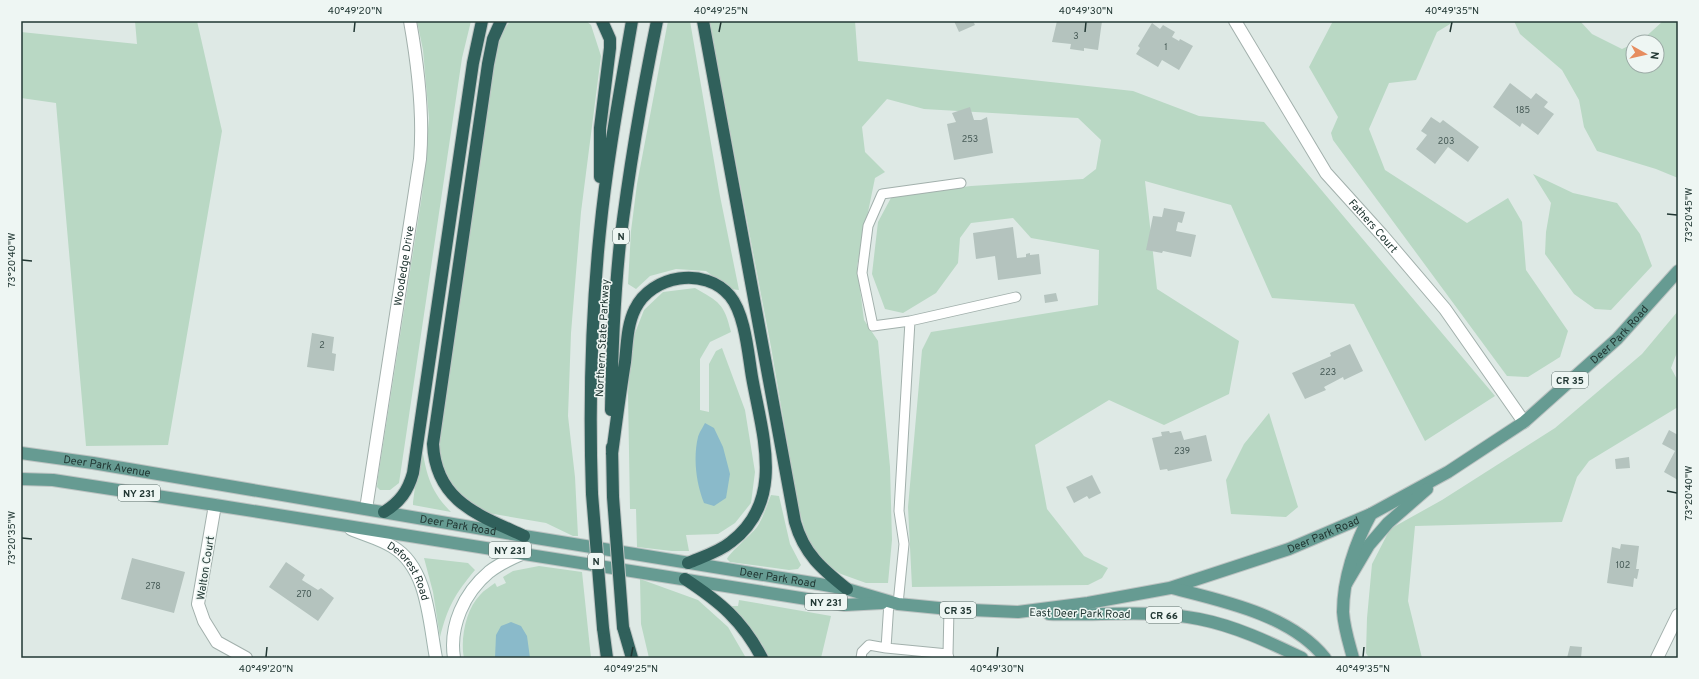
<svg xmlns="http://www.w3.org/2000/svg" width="1699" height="679" font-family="Overpass,sans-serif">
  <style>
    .green { fill: #b9d8c4 }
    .water { fill: #8abaca }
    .building { fill: #b4c3be }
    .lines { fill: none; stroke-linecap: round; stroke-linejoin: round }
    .lane-casing { stroke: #a2b0ac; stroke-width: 11 }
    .street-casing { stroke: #a2b0ac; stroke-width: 14 }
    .secondary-casing { stroke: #9fb3ae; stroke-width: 14 }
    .primary-casing { stroke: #bcc3c2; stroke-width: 14 }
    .highway-casing { stroke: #bcc3c2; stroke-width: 14 }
    .lane { stroke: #fff; stroke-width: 9 }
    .street { stroke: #fff; stroke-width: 12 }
    .secondary { stroke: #fff; stroke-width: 12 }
    .primary { stroke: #669b92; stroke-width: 12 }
    .highway { stroke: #30605b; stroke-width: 12 }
    .highway-bridge-casing { stroke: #bcc3c2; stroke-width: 14; stroke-linecap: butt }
    .highway-bridge { stroke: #30605b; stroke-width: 12 }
    .ticks { fill: none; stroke: #213733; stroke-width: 1.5 }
    .labels { text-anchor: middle; stroke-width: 3; stroke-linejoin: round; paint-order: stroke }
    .number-label { font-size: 9px; fill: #465a56 }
    .shield { fill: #eef6f3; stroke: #5e706d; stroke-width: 1 }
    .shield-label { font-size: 10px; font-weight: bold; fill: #213733 }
    .street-label { font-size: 11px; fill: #213733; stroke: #eef6f3 }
    .neatline { fill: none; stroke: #213733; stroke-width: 1.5 }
    .ticks-label { font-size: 10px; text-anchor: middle; fill: #213733 }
  </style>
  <rect width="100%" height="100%" fill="#dee9e5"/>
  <!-- green -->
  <path class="green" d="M135,21h62l25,110 -54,314 -82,1 -30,-343 -35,-5v-66l116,12z
    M417,21h54l-9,37 -63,425 -9,7h-10l-3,-3 1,-10 44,-282 7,-77 -6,-68z
    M510,21h76l5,4 10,31 -20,156 -10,121 -3,83 7,61 3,59h-5l-27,-13 -58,-10 -23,-13 -17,-20 -9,-25 2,-35 55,-379z
    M668,21h22l30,175 19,94 -9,-1 -24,-18 -30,-2 -26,7 -14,13 -8,-5 3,-53 6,-47z
    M709,21h146l3,40 275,30 66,25 65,6 231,274 -70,45 -71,-137 -82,-6 -41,-93 -86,-24 12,108 82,52 -10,53 -65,31 -55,-25 -74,45 12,64 37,47 24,12 -6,10 -14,7 -176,2 -4,-80 14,-157 9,-18 167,-27 1,-55 -68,-12 -18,-20 -42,5 -11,15 -2,25 -22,30 -33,20 -18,-4 -13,-35 6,-52 14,-26 79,-10 112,-7 13,-10 5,-29 -23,-22 -154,-9 -37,-10 -25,28 3,25 20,20 -10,6 -18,88 7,54 14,21 12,126 2,73 -4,43h-22l-25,-9 -20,-13 -13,-20 -10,-35 -27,-159z
    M1333,21h122l-18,11 -21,48 -27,3 -20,46 16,41 82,53 41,-25 14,24 4,48 42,61 -8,26 -32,20 -21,-1 -174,-236 -2,-7 7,-16 -29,-50z
    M1514,21h66l12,13 30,15 11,-5v22h24v-24h-17l23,-21h15v157l-22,-9 -59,-18 -13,-24 -5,-27 -17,-30 -42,-36z
    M1533,174l40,19 44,10 23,31 12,32 -41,44 -16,-1 -21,-15 -29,-40 1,-22 5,-29z
    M695,288c24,14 29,15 36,44l-21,10 -10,17v51l9,2v-48l7,-13 6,-3 23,62 10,62 -4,31 -16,20 -17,11 -32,1 3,16h-17l-35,-4 -1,-38h-6l-2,-116 3,-50 13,-33 19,-18z
    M1678,311v39l-7,18 7,13v26l-89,54 -12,16 -15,45 -147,4 -7,75 14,57h-53l-3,-5 1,-35 5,-54 18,-35 52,-29 113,-72 87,-74z
    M1269,413l29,94 -12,10 -55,-3 -5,-34 18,-36z
    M421,442c5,30 8,48 30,70l-38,-7v-3z
    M771,495l8,1 11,48 11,21 -3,4 -9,1 -59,-8 -3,-3c3,-7 24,-24 30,-32 6,-9 10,-22 14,-32z
    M424,558l44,5 7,7c-20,24 -27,36 -35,67l-7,-45z
    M539,566l43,6 9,86h-127c-4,-19 2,-49 16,-63 4,-5 10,-8 15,-12l2,4 9,-4 -3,-6 10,-6z
    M640,579l58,21 30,27 18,31h-97l-8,-34z
    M739,600l92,16 -10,42h-53l-6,-14 -31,-38h7z"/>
  <!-- water -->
  <path class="water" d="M705,423l9,5 9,19 7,27 -4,24 -12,8 -10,-3c-8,-20 -11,-45 -6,-66 1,-4 5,-10 7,-14z
    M511,622l10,4 6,10 3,22h-35l1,-23 5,-9z"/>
  <!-- building -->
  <path class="building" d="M954,21h19l2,4 -16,7z
    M1057,21h45l-4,29 -14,-2v3l-14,-2 1,-5 -19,-2z
    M1152,23l8,6 3,-4 12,7 -3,5 7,4 1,-2 13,7 -14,24 -17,-10 -4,7 -22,-13 4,-6 -2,-2z
    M1510,83l21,16 5,-6 12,9 -4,5 10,7 -16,21 -16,-12 -2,4 -27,-20z
    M970,107l4,13h7l6,-3 6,36 -39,7 -7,-36 9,-2 -4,-9z
    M1431,117l9,6 3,-3 36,27 -11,15 -20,-15 -13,17 -19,-15 11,-14 -6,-4z
    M1164,208l21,4 -3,11 -4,-1 -2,9 20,4 -5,22 -28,-6 -1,2 -16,-3 7,-34 9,1z
    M1013,227l4,31 9,-1v-3l4,-1v2l9,-1 2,20 -43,6 -3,-24 -19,3 -3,-26z
    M1056,293l2,8 -13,2 -1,-8z
    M312,333l22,4 -2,16 4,1 -2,17 -27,-4z
    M1350,344l13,27 -19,9 -1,-3 -19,10 2,3 -21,9 -13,-26 39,-17 -1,-3z
    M1669,430l9,5v45l-14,-8 11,-21 -13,-7z
    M1169,431l1,2 11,-2 3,9 22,-5 6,26 -44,10 -1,-2 -7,1 -8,-32 10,-2 -1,-4z
    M1629,457l1,11 -14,1 -1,-10z
    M1092,475l9,18 -12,6 -2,-3 -13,7 -8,-16z
    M1621,544l18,2 -3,23h3l-2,10 -3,-1 -1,9 -26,-4 5,-36 8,2z
    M132,558l53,14 -11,41 -53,-14z
    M286,562l19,13 -3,5 16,10 3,-2 13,10 -16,23 -49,-34z
    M1570,646l12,1 -1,11h-14z"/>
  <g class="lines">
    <defs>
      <path id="lane" d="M910,321l-37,5 -11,-53 6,-47 14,-32 79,-11
        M889,602l-3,46 62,6
        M898,604l6,-60 -5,-33 11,-190 106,-24
        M949,609l-1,45 1,4
        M861,658l1,-6 7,-7 17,3"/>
      <g id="street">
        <path id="s1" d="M1235,21l91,152 56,62 63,74 79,113"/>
        <path d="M215,505l-17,99 6,17 13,21 29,16"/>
        <path id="s2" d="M366,509l54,-350c4,-46 -2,-93 -10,-138"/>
        <path d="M1657,658l21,-43"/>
      </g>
      <g id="secondary">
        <path id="s3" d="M351,529c14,6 30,10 42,18 35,21 36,75 43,111"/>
        <path d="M454,658c-5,-32 10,-65 35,-86 10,-8 23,-14 35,-19"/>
      </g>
      <g id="primary">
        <path id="s4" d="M21,453l72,10 431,73 295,48 28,5 51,15 51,5 69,3 70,-9 82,-15 119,-39 82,-35 77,-42 76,-50 93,-83 61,-68"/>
        <path d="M21,479l32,1 162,25 630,100 37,-2"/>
        <path d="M1346,584l23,-39 19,-22 39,-34"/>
        <path d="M1172,588c51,13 119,27 153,70"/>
        <path d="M1049,614c50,2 101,-5 150,5 36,7 70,23 103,39"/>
        <path d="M1353,658c-4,-15 -9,-30 -10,-46 0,-33 12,-69 28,-98"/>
      </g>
      <path id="highway" d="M501,21l-8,18 -5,25 -55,380c3,58 46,71 91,92
        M703,21l92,501c9,32 27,47 52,67
        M600,177v-49l10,-80v-9l-8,-18
        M611,410c1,-55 3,-111 9,-167 9,-74 22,-149 37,-222
        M612,447l1,50
        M612,454c4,-30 8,-61 13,-92 2,-18 2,-37 10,-53 16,-34 70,-43 95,-13 15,18 18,57 22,81 10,57 34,123 -21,165 -12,10 -29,15 -43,21
        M592,494c-3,-88 -1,-176 8,-263 7,-71 20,-140 32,-210
        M384,512c16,-10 24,-21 29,-39l60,-410 9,-42
        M685,579c35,23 57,41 77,79
        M623,627l9,31
        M603,628l4,30"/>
    </defs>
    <!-- lane casing -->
    <use href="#lane" class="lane-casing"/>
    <!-- street casing -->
    <use href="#street" class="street-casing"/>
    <!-- secondary casing -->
    <use href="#secondary" class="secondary-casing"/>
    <!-- primary casing -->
    <use href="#primary" class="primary-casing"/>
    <!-- highway casing -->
    <use href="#highway" class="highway-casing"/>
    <!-- lane -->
    <use href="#lane" class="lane"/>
    <!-- street -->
    <use href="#street" class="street"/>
    <!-- secondary -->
    <use href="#secondary" class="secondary"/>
    <!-- primary -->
    <use href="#primary" class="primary"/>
    <!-- highway -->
    <use href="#highway" class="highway"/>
    <defs>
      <path id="highway-bridge" d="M592,494l11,134
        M613,497l10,130"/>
    </defs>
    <!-- highway-bridge casing -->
    <use href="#highway-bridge" class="highway-bridge-casing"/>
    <!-- highway-bridge -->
    <use href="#highway-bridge" class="highway-bridge"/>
  </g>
  <!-- ticks -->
  <path class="ticks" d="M354,32l1,-10M719,32l2,-10M1085,32l1,-10M1450,32l2,-10M1667,214l10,1M22,260l10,1M1667,491l10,2M22,538l10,1M266,657l1,-10M631,657l2,-10M997,657l1,-10M1363,657l1,-10"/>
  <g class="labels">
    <!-- number labels -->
    <g class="number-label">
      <text x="1076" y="39">3</text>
      <text x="1166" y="50">1</text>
      <text x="1523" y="113">185</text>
      <text x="970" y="142">253</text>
      <text x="1446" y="144">203</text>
      <text x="322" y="348">2</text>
      <text x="1328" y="375">223</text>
      <text x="1182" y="454">239</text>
      <text x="1623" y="568">102</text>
      <text x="153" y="589">278</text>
      <text x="304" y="597">270</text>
    </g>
    <!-- shield labels -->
    <g class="shield">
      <rect x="613" y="228" width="16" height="16" rx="3"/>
      <rect x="1552" y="372" width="36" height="16" rx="3"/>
      <rect x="118" y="485" width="42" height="16" rx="3"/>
      <rect x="489" y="542" width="42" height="16" rx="3"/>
      <rect x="588" y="553" width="16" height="16" rx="3"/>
      <rect x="805" y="594" width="42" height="16" rx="3"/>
      <rect x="940" y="602" width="36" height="16" rx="3"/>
      <rect x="1146" y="607" width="36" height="16" rx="3"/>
    </g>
    <g class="shield-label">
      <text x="621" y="240">N</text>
      <text x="1570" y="384">CR 35</text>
      <text x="139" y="497">NY 231</text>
      <text x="510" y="554">NY 231</text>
      <text x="596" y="565">N</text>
      <text x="826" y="606">NY 231</text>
      <text x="958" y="614">CR 35</text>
      <text x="1164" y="619">CR 66</text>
    </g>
    <!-- street labels -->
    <g class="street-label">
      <text dy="4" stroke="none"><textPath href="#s1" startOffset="248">Fathers Court</textPath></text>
      <text dy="4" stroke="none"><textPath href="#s2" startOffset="246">Woodedge Drive</textPath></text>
      <text dy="4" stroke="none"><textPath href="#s4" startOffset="1687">Deer Park Road</textPath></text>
      <text transform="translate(602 338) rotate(-87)" y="4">Northern State Parkway</text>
      <text dy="4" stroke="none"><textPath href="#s4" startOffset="87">Deer Park Avenue</textPath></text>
      <text dy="4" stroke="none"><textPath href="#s4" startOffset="443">Deer Park Road</textPath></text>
      <text dy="4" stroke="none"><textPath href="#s4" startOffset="1327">Deer Park Road</textPath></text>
      <text transform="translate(205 568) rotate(-81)" y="4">Walton Court</text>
      <text dy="4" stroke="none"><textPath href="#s3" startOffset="75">Deforest Road</textPath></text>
      <text dy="4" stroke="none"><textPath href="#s4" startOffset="767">Deer Park Road</textPath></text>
      <text transform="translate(1080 613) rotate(1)" y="4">East Deer Park Road</text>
    </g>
  </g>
  <!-- border -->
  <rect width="1699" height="679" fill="none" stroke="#eef6f3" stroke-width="44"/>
  <!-- north arrow -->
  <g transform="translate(1645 54) rotate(98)"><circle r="19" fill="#eef6f3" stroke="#9caaa6"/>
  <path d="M0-3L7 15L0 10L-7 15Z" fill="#e68d5f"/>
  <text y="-6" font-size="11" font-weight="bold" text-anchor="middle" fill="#213733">N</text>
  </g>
  <rect x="22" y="22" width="1655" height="635" class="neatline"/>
  <g class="ticks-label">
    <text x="355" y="14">40°49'20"N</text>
    <text x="721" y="14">40°49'25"N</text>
    <text x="1086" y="14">40°49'30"N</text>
    <text x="1452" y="14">40°49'35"N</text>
    <text transform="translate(1688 215) rotate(-90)" y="4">73°20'45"W</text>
    <text transform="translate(11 260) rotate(-90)" y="4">73°20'40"W</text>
    <text transform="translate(1688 493) rotate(-90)" y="4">73°20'40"W</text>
    <text transform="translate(11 538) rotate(-90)" y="4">73°20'35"W</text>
    <text x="266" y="672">40°49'20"N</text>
    <text x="631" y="672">40°49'25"N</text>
    <text x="997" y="672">40°49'30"N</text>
    <text x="1363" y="672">40°49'35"N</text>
  </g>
</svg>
